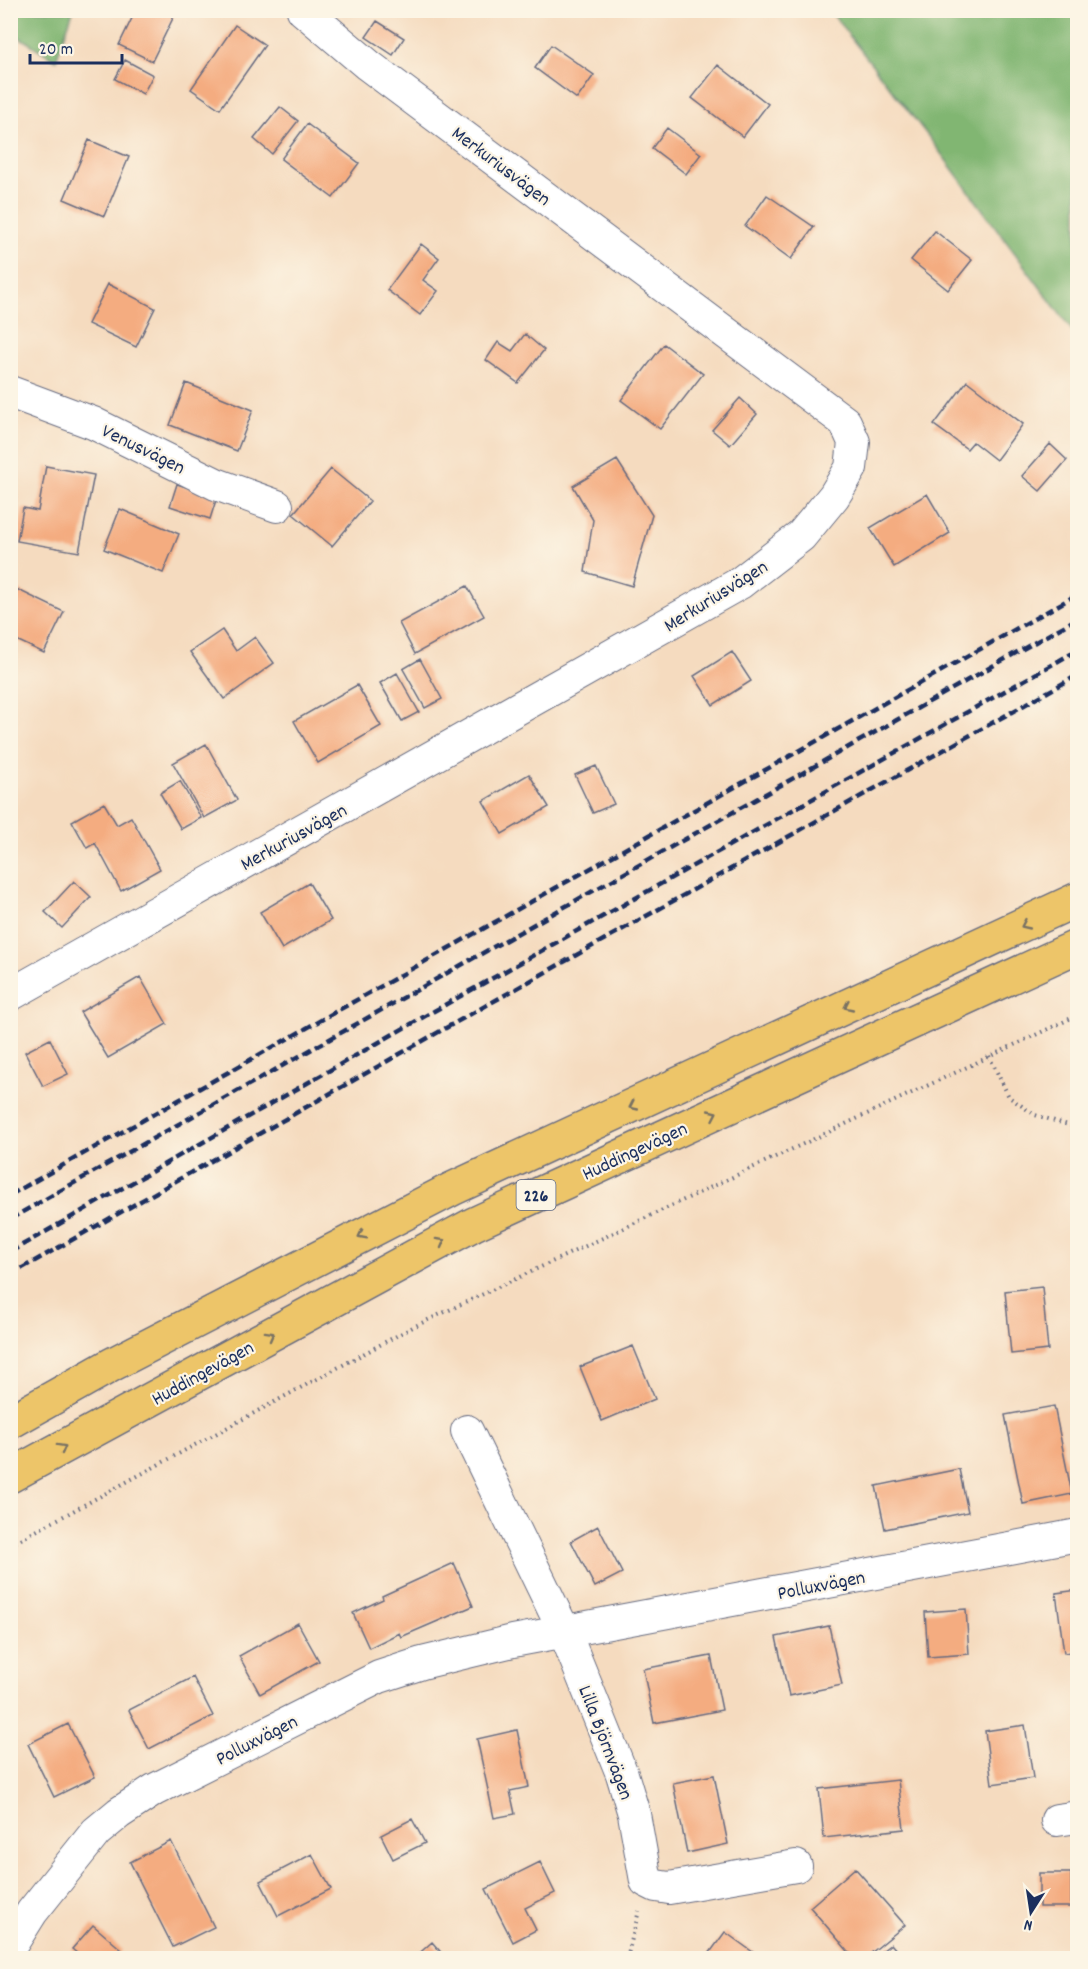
<svg xmlns="http://www.w3.org/2000/svg" width="1088" height="1969" font-family="Dekko,sans-serif">
  <style>
    .forest { fill: #81b672; stroke: #4e7268; stroke-width: 1.5 }
    .building { fill: #f4ac80 }
    .lines { fill: none; stroke-linecap: round; stroke-linejoin: round }
    .minor-casing { stroke: #676b80; stroke-width: 34 }
    .major-casing { stroke: #676b80; stroke-width: 36 }
    .path { stroke: #676b80; stroke-width: 4; stroke-dasharray: 1.5 4.5; stroke-linecap: butt }
    .minor { stroke: #fff; stroke-width: 32 }
    .major { stroke: #edc569; stroke-width: 33 }
    .rail { stroke: #1b2f5e; stroke-width: 4.5; stroke-dasharray: 9 4.5; stroke-linecap: butt }
    .oneway { stroke: #797263 }
    .labels { text-anchor: middle; stroke-width: 4.5; stroke-linejoin: round; paint-order: stroke }
    .shield { fill: #fcf5e5; stroke: #5e6a86; stroke-width: 1.5 }
    .shield-label { font-size: 18px; font-weight: bold; fill: #1b2f5e }
    .street-label { font-size: 20px; fill: #1b2f5e; stroke: #fcf5e5 }
  </style>
  <rect width="100%" height="100%" fill="#fcf5e5"/>
  <filter id="ink" filterUnits="userSpaceOnUse"><feTurbulence type="fractalNoise" baseFrequency=".0167" numOctaves="2"/><feDisplacementMap in="SourceGraphic" scale="12" xChannelSelector="R" yChannelSelector="G"/><feConvolveMatrix kernelMatrix="1 2 1 2 8 2 1 2 1" color-interpolation-filters="sRGB"/></filter>
  <filter id="wash" filterUnits="userSpaceOnUse"><feTurbulence type="fractalNoise" baseFrequency=".008" numOctaves="4" result="noise"/><feDisplacementMap in="SourceGraphic" scale="24" xChannelSelector="R" yChannelSelector="G"/><feGaussianBlur stdDeviation="1.35" result="paint"/><feColorMatrix in="noise" values="0 0 0 0 0 0 0 0 0 0 0 0 0 0 0 0 0 1.4 0 .05"/><feComposite in="paint" operator="in"/></filter>
  <g filter="url(#wash)">
    <rect width="100%" height="100%" fill="#f5dbbf"/>
    <!-- forest -->
    <path class="forest" d="M11,10l62,1 -17,49 -45,-28z
      M830,11h247v326l-149,-201z"/>
    <g id="blocks">
      <!-- building -->
      <path class="building" d="M136,10h41l-25,51 -33,-16z
        M377,21l27,17 -11,17 -27,-18z
        M235,25l30,20 -45,64 -29,-20z
        M551,45l43,30 -17,24 -42,-31z
        M125,60l28,15 -10,19 -28,-15z
        M718,65l50,39 -25,33 -51,-39z
        M280,107l18,14 -26,33 -18,-15z
        M307,124l52,39 -26,35 -52,-39z
        M667,128l34,26 -15,20 -34,-26z
        M89,140l40,17 -25,59 -40,-17z
        M767,195l47,32 -23,32 -46,-33z
        M935,231l37,29 -24,30 -37,-30z
        M421,244l18,14 -16,22 15,11 -18,24 -33,-25z
        M108,284l47,24 -19,39 -48,-23z
        M525,334l19,16 -26,33 -32,-23 12,-18 14,9z
        M664,344l39,30 -43,55 -39,-29z
        M967,381l56,43 -27,36 -23,-18 -6,7 -33,-24z
        M186,383l67,27 -16,41 -67,-26z
        M740,398l17,16 -27,31 -18,-15z
        M1050,444l17,16 -27,31 -18,-15z
        M617,460l35,55 -20,71 -47,-14 8,-52 -20,-34z
        M46,466l48,9 -15,77 -62,-11 6,-33 15,3z
        M331,469l39,32 -38,45 -39,-32z
        M177,484l40,13 -7,22 -40,-13z
        M927,494l23,39 -56,34 -24,-39z
        M120,509l59,25 -16,39 -59,-24z
        M10,586l54,26 -20,41 -34,-16z
        M467,586l17,30 -69,38 -16,-31z
        M222,630l14,21 19,-14 19,26 -50,36 -34,-47z
        M732,652l19,29 -38,24 -19,-29z
        M420,659l22,40 -17,9 -22,-39z
        M397,673l22,39 -17,9 -22,-38z
        M357,685l24,41 -63,37 -24,-42z
        M206,744l31,56 -33,18 -31,-55z
        M596,766l18,38 -21,9 -18,-38z
        M529,774l20,33 -47,27 -19,-33z
        M180,781l21,37 -20,11 -21,-36z
        M104,803l13,22 14,-8 29,52 -39,22 -26,-48 -8,5 -15,-27z
        M74,881l17,16 -29,31 -17,-16z
        M309,883l22,37 -49,29 -22,-37z
        M140,977l27,47 -59,34 -28,-46z
        M50,1039l18,35 -25,12 -18,-34z
        M1042,1287l6,63 -37,4 -6,-63z
        M633,1346l22,53 -53,22 -22,-54z
        M1054,1406l18,88 -49,10 -18,-89z
        M959,1469l9,43 -83,17 -9,-43z
        M598,1526l24,47 -27,14 -24,-46z
        M454,1563l19,43 -72,31 -2,-4 -30,15 -16,-35 30,-14 -1,-3z
        M1078,1590v61l-14,2 -8,-60z
        M966,1609l3,45 -41,3 -3,-45z
        M298,1623l21,38 -59,33 -21,-38z
        M829,1626l13,59 -53,11 -13,-59z
        M711,1656l11,54 -68,13 -11,-54z
        M193,1677l20,39 -64,33 -20,-39z
        M68,1724l27,53 -41,20 -26,-53z
        M1025,1725l8,53 -41,6 -7,-53z
        M517,1730l12,57 -19,4 5,23 -21,4 -17,-79z
        M714,1775l14,69 -41,9 -14,-70z
        M898,1780l6,49 -80,9 -5,-49z
        M412,1819l13,24 -32,16 -12,-24z
        M171,1841l43,86 -41,20 -43,-85z
        M312,1854l19,35 -53,27 -18,-35z
        M540,1862l15,31 -30,15 11,22 -23,12 -27,-53z
        M855,1868l50,57 -40,33h-11l-44,-51z
        M1039,1873h32v34h-32z
        M93,1925l29,25 -7,8h-32l-11,-9z
        M725,1932l36,26h-55z
        M432,1942l14,16h-32z
        M891,1944l12,14h-30z"/>
    </g>
  </g>
  <g filter="url(#ink)">
    <use href="#blocks" fill-opacity="0" stroke="#676b80" stroke-width="1.5"/>
    <g class="lines">
      <defs>
        <path id="minor" d="M10,392l83,31 123,61 61,22
          M10,995l730,-412 61,-47 33,-40 17,-28 3,-26 -9,-20 -477,-357 -65,-55
          M467,1431l98,202 57,141 12,40 12,67 10,5 13,2 127,-22
          M1057,1820l21,-3
          M10,1947l22,-35 64,-80 23,-19 35,-23 225,-113 43,-14 91,-22 565,-106"/>
        <path id="major" d="M10,1422l103,-58 339,-175 626,-290
          M10,1476l464,-252 604,-278"/>
      </defs>
      <!-- minor casing -->
      <use href="#minor" class="minor-casing"/>
      <!-- major casing -->
      <use href="#major" class="major-casing"/>
      <!-- path -->
      <path class="path" d="M989,1056l20,41 26,18 43,13
        M10,1545l403,-218 665,-312
        M627,1958l12,-47"/>
      <!-- minor -->
      <use href="#minor" class="minor"/>
      <!-- major -->
      <use href="#major" class="major"/>
      <!-- rail -->
      <path class="rail" d="M10,1195l1068,-601
        M10,1219l1068,-601
        M10,1252l424,-241 644,-361
        M10,1275l434,-246 634,-354"/>
    </g>
    <!-- one-way arrows -->
    <defs><path id="oneway-chevron" d="M-2-3.5L2.5 0L-2 3.5" fill="none" stroke-width="1.6" stroke-linecap="round" stroke-linejoin="round" transform="scale(1.5)"/></defs>
    <g class="oneway">
      <use href="#oneway-chevron" transform="translate(1025 925) rotate(155)"/>
      <use href="#oneway-chevron" transform="translate(848 1006) rotate(155)"/>
      <use href="#oneway-chevron" transform="translate(633 1106) rotate(155)"/>
      <use href="#oneway-chevron" transform="translate(713 1114) rotate(-25)"/>
      <use href="#oneway-chevron" transform="translate(362 1235) rotate(153)"/>
      <use href="#oneway-chevron" transform="translate(441 1242) rotate(-29)"/>
      <use href="#oneway-chevron" transform="translate(270 1335) rotate(-29)"/>
      <use href="#oneway-chevron" transform="translate(62 1448) rotate(-29)"/>
    </g>
  </g>
  <g class="labels">
    <!-- shield labels -->
    <rect class="shield" x="516.5" y="1180" width="39" height="30" rx="4.5"/>
    <g class="shield-label">
      <text x="536" y="1201">226</text>
    </g>
    <!-- street labels -->
    <g class="street-label">
      <text transform="translate(502 165) rotate(37)" y="7">Merkuriusvägen</text>
      <text transform="translate(144 448) rotate(26)" y="7">Venusvägen</text>
      <text transform="translate(715 595) rotate(-32)" y="7">Merkuriusvägen</text>
      <text transform="translate(293 836) rotate(-29)" y="7">Merkuriusvägen</text>
      <text transform="translate(634 1150) rotate(-25)" y="7">Huddingevägen</text>
      <text transform="translate(202 1372) rotate(-29)" y="7">Huddingevägen</text>
      <text transform="translate(821 1584) rotate(-11)" y="7">Polluxvägen</text>
      <text transform="translate(256 1739) rotate(-27)" y="7">Polluxvägen</text>
      <text transform="translate(607 1742) rotate(69)" y="7">Lilla Björnvägen</text>
    </g>
  </g>
  <!-- margin -->
  <rect width="1088" height="1969" fill="none" stroke="#fcf5e5" stroke-width="36"/>
  <!-- north arrow -->
  <g transform="translate(1031 1912) rotate(192)" stroke="#fcf5e5" stroke-width="4.5" paint-order="stroke">
  <path d="M0-4.5L10 22L0 15L-10 22Z" fill="#1b2f5e"/>
  <text y="-9" font-size="16" font-weight="bold" text-anchor="middle" fill="#1b2f5e">N</text>
  </g>
  <!-- scale -->
  <path d="M30 54v9h92v-9" fill="none" stroke="#1b2f5e" stroke-width="3"/>
  <text x="39" y="54" font-size="18" fill="#1b2f5e" stroke="#fcf5e5" stroke-width="4.5" paint-order="stroke">20 m</text>
</svg>
